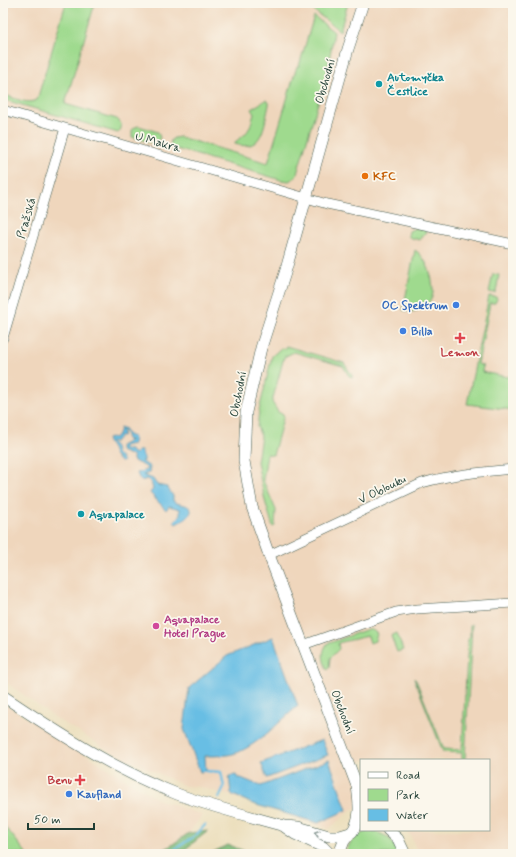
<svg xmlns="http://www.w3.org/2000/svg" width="516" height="857" font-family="Mynerve,sans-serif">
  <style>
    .built { fill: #efd6bc }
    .green { fill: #9fda8e; stroke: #5f8c61 }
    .forest { fill: #7fba79; stroke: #4f7c56 }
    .water { fill: #67bee4; stroke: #437e8c }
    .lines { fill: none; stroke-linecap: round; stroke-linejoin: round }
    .stream { stroke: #67bee4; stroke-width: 2.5 }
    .minor-casing { stroke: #3e5549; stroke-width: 10 }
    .tertiary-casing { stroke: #3e5549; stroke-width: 12 }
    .minor { stroke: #fff; stroke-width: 9 }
    .tertiary { stroke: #fff; stroke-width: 11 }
    .oneway { stroke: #8f9e9a }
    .culture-dot { fill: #0f9aa8; stroke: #fbf7ec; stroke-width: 1.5 }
    .food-dot { fill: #e8710a; stroke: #fbf7ec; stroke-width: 1.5 }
    .shop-dot { fill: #3f7fe0; stroke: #fbf7ec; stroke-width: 1.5 }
    .health-dot { fill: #e0444e; stroke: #fbf7ec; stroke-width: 1.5 }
    .hotel-dot { fill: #d1479c; stroke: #fbf7ec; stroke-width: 1.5 }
    .labels { text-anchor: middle; stroke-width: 3.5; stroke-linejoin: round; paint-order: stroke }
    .culture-label { font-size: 12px; font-weight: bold; fill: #0d838f; stroke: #fbf7ec; text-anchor: start }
    .street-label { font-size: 12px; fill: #1f3d34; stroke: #fbf7ec }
    .food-label { font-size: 12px; font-weight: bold; fill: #c56008; stroke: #fbf7ec; text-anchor: start }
    .shop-label { font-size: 12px; font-weight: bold; fill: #366cbe; stroke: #fbf7ec; text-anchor: start }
    .health-label { font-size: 12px; font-weight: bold; fill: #be3a42; stroke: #fbf7ec }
    .hotel-label { font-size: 12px; font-weight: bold; fill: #b23c85; stroke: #fbf7ec; text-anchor: start }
  </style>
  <rect width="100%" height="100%" fill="#fbf7ec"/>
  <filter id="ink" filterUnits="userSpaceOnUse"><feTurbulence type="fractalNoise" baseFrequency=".025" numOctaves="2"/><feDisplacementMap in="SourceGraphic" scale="8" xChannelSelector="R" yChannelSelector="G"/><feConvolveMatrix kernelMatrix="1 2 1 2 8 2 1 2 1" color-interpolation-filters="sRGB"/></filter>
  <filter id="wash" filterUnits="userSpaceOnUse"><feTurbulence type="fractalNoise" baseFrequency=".012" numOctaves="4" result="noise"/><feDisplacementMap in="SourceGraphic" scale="16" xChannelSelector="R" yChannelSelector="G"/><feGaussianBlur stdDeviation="0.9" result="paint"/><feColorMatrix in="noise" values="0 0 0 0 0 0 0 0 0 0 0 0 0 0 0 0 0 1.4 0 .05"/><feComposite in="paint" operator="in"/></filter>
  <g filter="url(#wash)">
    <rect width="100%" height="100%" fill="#ecdfbd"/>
    <!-- built -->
    <path class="built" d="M3,3h510v851h-95l-7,-18 -5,-6h83v-70h-128v48l-9,1 -23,20 -98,-33 -31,-9 -15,-1 -77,-36 -51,-31 -54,-39z
      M3,703l156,97 43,15 -13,18 -22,15 -15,6h-125l-24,-30z"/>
    <!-- green -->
    <path class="green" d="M66,3h29l-30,101 52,15c5,4 6,9 1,14l-113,-33v-5c9,3 23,10 32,5z
      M304,3h44l-8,28z
      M314,16l20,16 -7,41 -31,104 -7,4 -8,-1 -111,-33 1,-7 3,-2 6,-1 88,26 29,-97h2z
      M266,100l3,2v3c-5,20 -6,48 -34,39v-2c14,-10 14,-11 19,-28l-3,-5z
      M139,126l19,6 2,6 -4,6 -24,-7v-7l3,-3z
      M415,228l12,2 -7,10 -9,-2 -3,-2 1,-5z
      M415,250c12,8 18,27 18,42 -1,14 -17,23 -30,18z
      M493,274l6,1 -3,17 -2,1 -5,-1z
      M489,296l7,1 1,2 -2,4h-5l-12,61 5,2 -1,6 31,6v32l-46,-6z
      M286,346l58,17 9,14 -4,-1 -6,-10 -49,-14 -10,5 -12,45 6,10 6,3 -11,40 -6,-1 -4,26 13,30 -1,16 -2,1 -8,-26 -8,-39 4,-26 -4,-9 2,-16 13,-55 8,-7 5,-1z
      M472,624l-7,136h-3v-7l-19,-1 -29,-74 2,2 28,69 18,1 6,-111 2,-2v-12z
      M368,629l6,2 3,3 -2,7 -5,2 -2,-7 -30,7 1,6 -9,9 -1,10 -2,2c-4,-10 -6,-17 0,-26z
      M397,633l6,17 -6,2 -6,-16z
      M3,824l24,30h-24z
      M365,832c15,-2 30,6 32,22h-51c2,-11 9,-18 19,-22z"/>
    <!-- forest -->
    <path class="forest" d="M208,831l-29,23h-27l15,-6 22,-15z
      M228,845l25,9h-44z"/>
    <!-- water -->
    <path class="water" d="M120,428h4l5,8h3l2,2 -1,6 -9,2 -2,3 3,1h5l2,2 4,2 1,-3h4l3,7v3h-3l9,6 -1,6 -6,2 10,4 4,6 10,2 6,9v5c4,3 8,3 12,4 16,6 -4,16 -9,19l-2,-2 6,-7v-6l-11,-3 -3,4 -16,-17 3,-4 -2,-7 -4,-3 -6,2 -2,-3 -2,-5 9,-3 1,-2c-4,-4 -10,-4 -14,-8v-4l-13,-5v-5l11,-6h-4l-2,-8 -3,-2h-1l2,3 -1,3 -3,1 -4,5 -5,-1 5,6 1,6 7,8 -2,2c-5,-6 -7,-7 -9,-14 -2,-4 -4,-5 -5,-10l4,-2 4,1 3,-4z
      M273,637l25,69c-18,15 -37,36 -59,46 -10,4 -22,4 -34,4l1,15 -6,1 -16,-43 5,-41 38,-32z
      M322,740l6,15 -61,23 -6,-15z
      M329,760l18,50 -29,13 -65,-19 -22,-10 -2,-18 7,-1 2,3h3l20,8z"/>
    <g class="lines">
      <!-- stream -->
      <path class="stream" d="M206,771l15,1 3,15 -5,11
        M168,854l28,-19 9,-10"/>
    </g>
  </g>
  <g filter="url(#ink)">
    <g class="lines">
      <defs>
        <path id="minor" d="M3,110l324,94 186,40
          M3,338l62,-210
          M269,555l153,-72c30,-9 60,-11 91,-14
          M303,645l93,-33 21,-3 96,-6"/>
        <path id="tertiary" d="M3,696c55,37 112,74 174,98 35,13 72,22 107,32l14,1 31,9h11l10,-3
          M361,792l-4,-6 -88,-231 -17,-48 -8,-46 2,-49 15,-64 24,-75 63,-224 15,-46
          M285,827l10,7 28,13 7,7
          M388,830l10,9 7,15
          M352,832c10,-14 7,-30 5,-46
          M339,854l5,-13 7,-9"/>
      </defs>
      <!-- minor casing -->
      <use href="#minor" class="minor-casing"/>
      <!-- tertiary casing -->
      <use href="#tertiary" class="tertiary-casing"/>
      <!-- minor -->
      <use href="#minor" class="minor"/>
      <!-- tertiary -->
      <use href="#tertiary" class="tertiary"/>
    </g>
    <!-- one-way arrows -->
    <defs><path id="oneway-chevron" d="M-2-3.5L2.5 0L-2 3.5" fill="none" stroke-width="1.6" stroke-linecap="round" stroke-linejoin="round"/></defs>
    <use class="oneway" href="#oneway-chevron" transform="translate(317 833) rotate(-163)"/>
  </g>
  <!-- markers -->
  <g class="culture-dot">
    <circle cx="379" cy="84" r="4"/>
    <circle cx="81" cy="514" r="4"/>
  </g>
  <circle class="food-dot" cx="365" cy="176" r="4"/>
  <g class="shop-dot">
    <circle cx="456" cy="305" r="4"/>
    <circle cx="403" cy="331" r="4"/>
    <circle cx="69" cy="794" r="4"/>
  </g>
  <g class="health-dot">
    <path d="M458 332h4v4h4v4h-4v4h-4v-4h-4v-4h4z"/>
    <path d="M78 774h4v4h4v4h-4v4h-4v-4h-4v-4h4z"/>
  </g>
  <circle class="hotel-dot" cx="156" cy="626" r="4"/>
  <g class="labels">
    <!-- culture labels -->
    <g class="culture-label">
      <text x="387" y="81">Automyčka<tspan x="387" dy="14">Čestlice</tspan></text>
      <text x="89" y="518">Aquapalace</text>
    </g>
    <!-- street labels -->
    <g class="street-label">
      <text transform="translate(325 81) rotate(-74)" y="4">Obchodní</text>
      <text transform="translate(158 142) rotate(16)" y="4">U Makra</text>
      <text transform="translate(26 218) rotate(-74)" y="4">Pražská</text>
      <text transform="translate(238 394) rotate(-79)" y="4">Obchodní</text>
      <text transform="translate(382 489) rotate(-26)" y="4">V Oblouku</text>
      <text transform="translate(343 712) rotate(69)" y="4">Obchodní</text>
    </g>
    <!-- food labels -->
    <g class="food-label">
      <text x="373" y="180">KFC</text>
    </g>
    <!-- shop labels -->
    <g class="shop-label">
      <text x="448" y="309" text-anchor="end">OC Spektrum</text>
      <text x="411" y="335">Billa</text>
      <text x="77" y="798">Kaufland</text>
    </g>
    <!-- health labels -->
    <g class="health-label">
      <text x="460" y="356">Lemon</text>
      <text x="72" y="784" text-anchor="end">Benu</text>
    </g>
    <!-- hotel labels -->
    <g class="hotel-label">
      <text x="164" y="623">Aquapalace<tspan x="164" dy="14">Hotel Prague</tspan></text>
    </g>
  </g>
  <!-- margin -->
  <rect width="516" height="857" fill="none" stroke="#fbf7ec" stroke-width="16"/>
  <!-- legend -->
  <rect x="360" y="759" width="130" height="72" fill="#fbf7ec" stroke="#a3ada2"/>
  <rect x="368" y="772" width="20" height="6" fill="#ffffff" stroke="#a3ada2"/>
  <text x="396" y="779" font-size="12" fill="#1f3d34">Road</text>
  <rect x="368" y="789" width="20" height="12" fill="#9fda8e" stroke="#a3ada2"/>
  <text x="396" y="799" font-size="12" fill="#1f3d34">Park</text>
  <rect x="368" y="809" width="20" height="12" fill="#67bee4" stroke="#a3ada2"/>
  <text x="396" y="819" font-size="12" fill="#1f3d34">Water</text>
  <!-- scale -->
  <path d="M28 823v6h66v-6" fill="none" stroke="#1f3d34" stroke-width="2"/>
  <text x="34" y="823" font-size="12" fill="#1f3d34" stroke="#fbf7ec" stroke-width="3" paint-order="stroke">50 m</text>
</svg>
